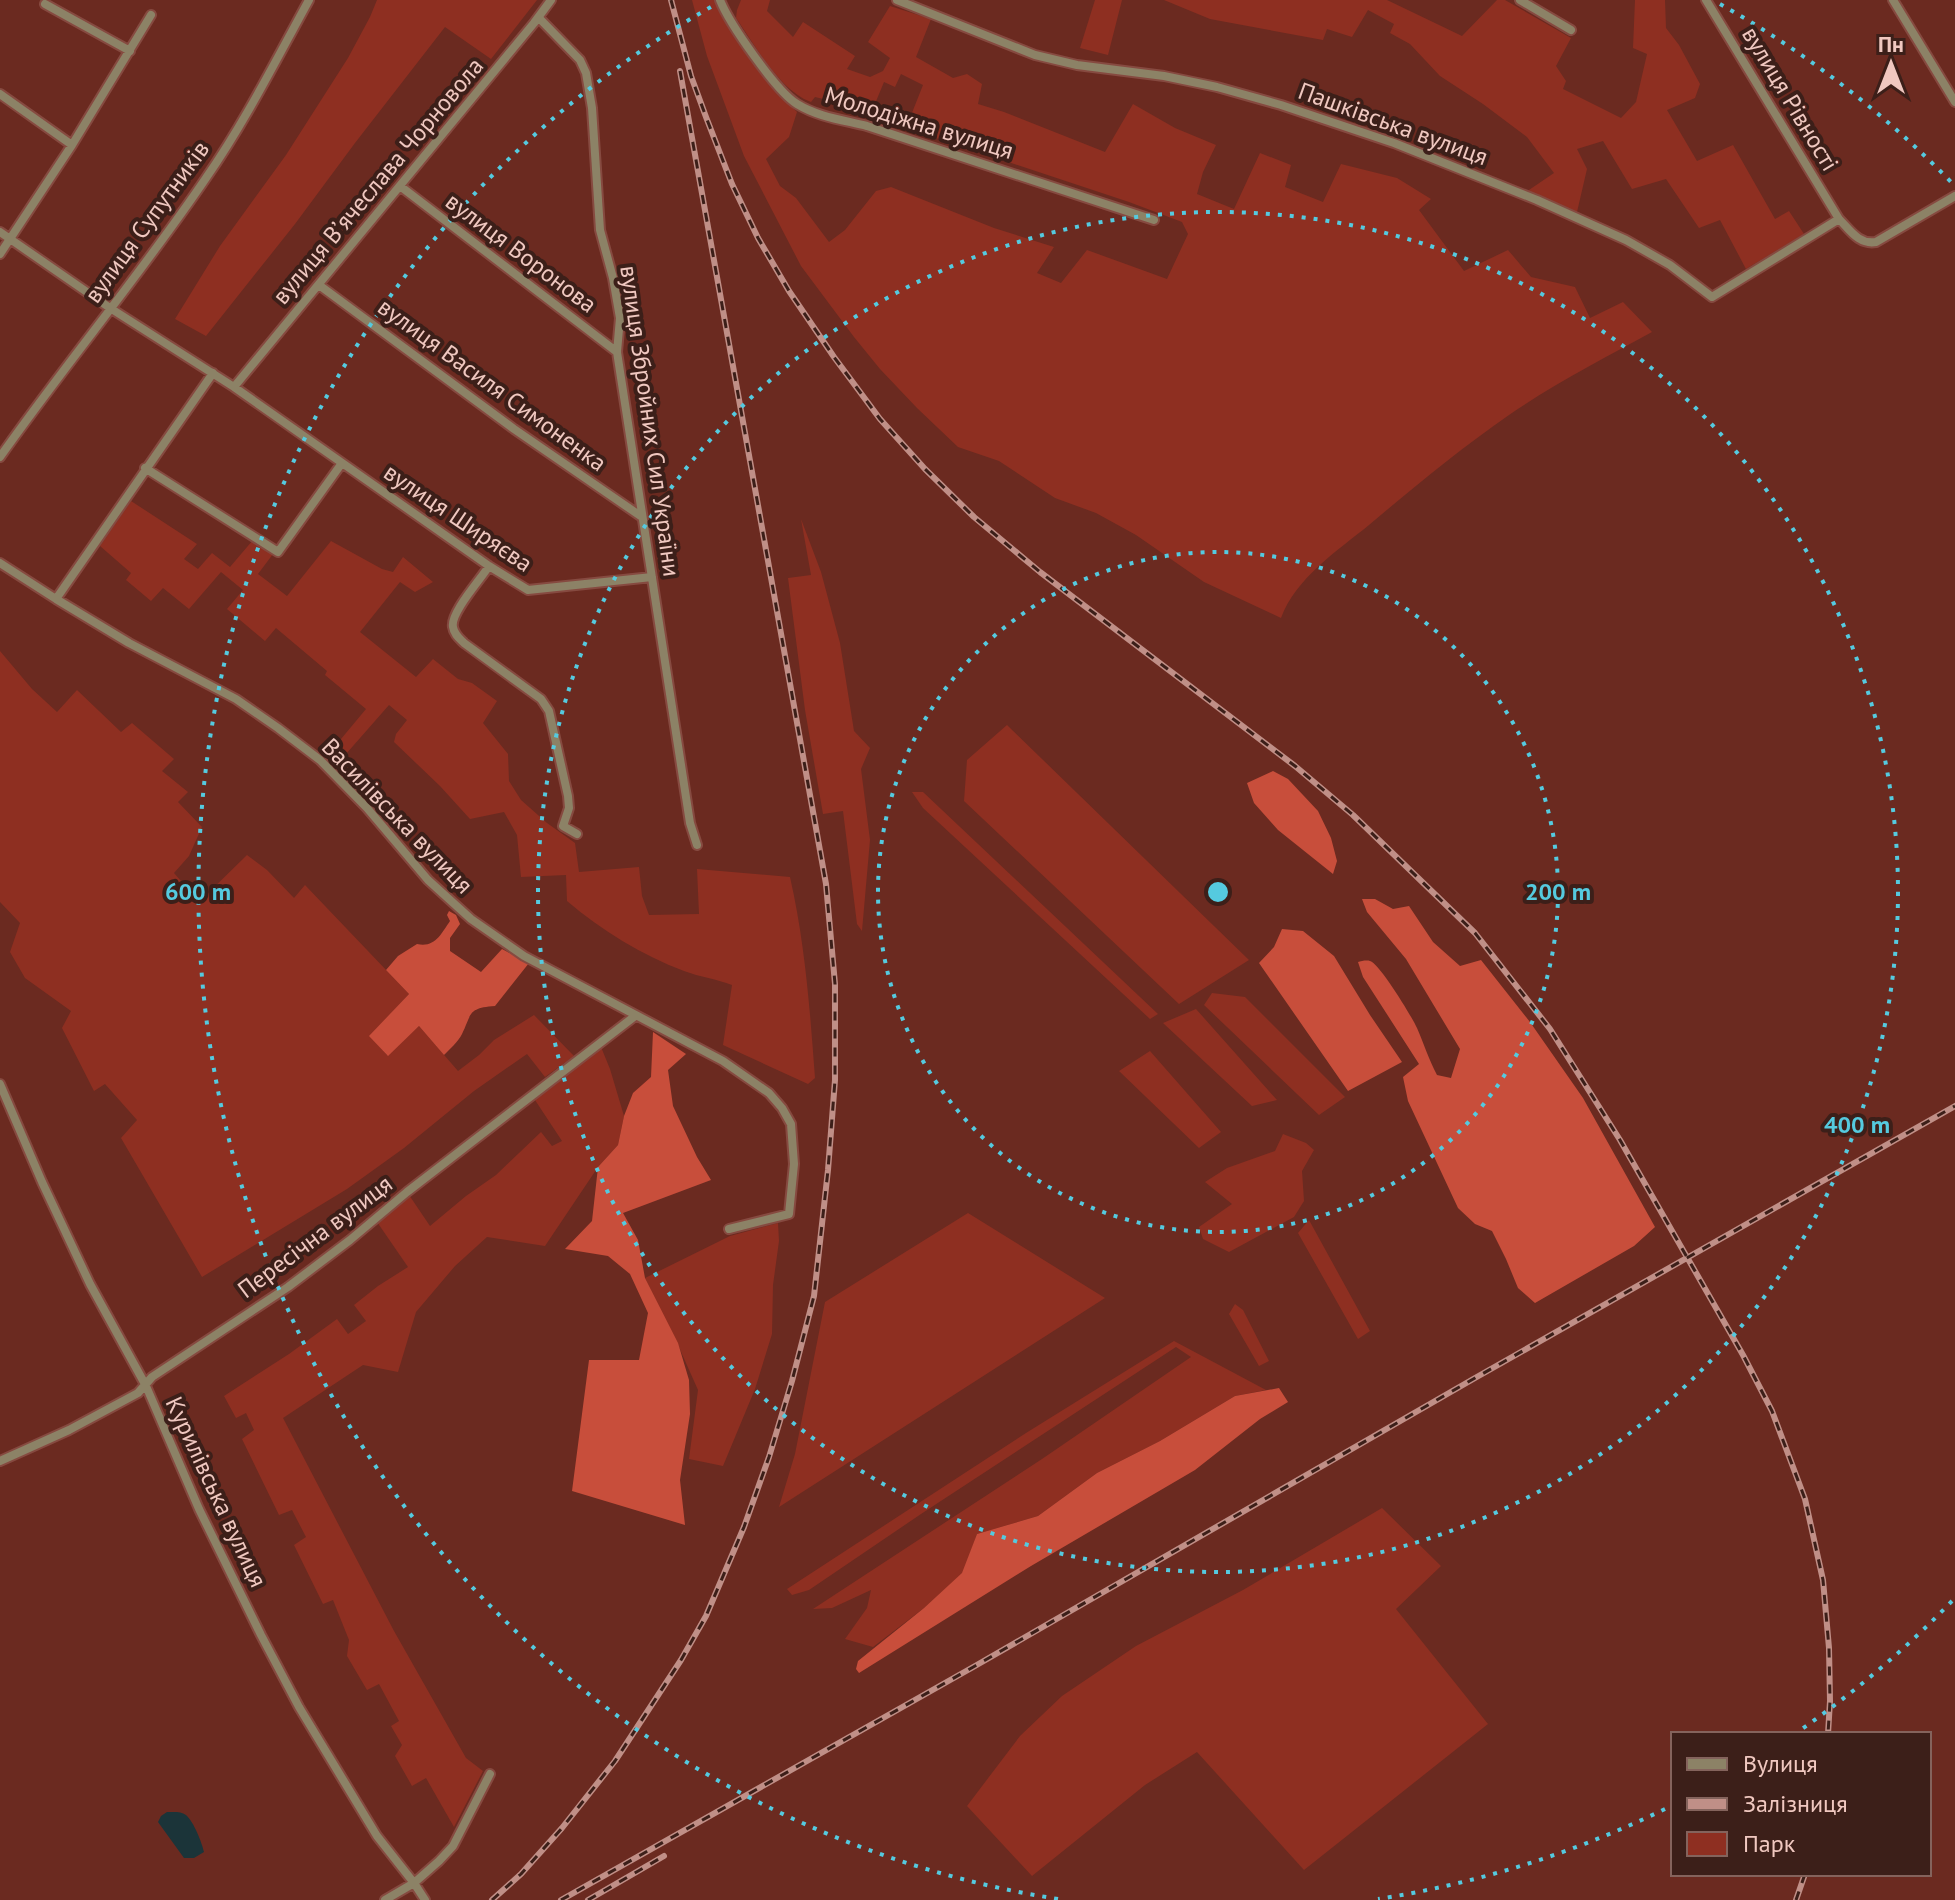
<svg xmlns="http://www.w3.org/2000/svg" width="1955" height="1900" font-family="'PT Sans',sans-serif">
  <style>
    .green { fill: #8e2f21 }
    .forest { fill: #c84e3b }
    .water { fill: #1b3439 }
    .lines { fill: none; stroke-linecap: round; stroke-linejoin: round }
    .minor-casing { stroke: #864a40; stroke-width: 12 }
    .minor { stroke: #8c8266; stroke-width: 8 }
    .rail-casing { stroke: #c08f87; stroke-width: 6 }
    .rail { stroke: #3c1f19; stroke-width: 3; stroke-dasharray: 9; stroke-linecap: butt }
    .ring { fill: none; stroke: #55cadf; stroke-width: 4; stroke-dasharray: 4 8 }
    .labels { text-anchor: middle; stroke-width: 8; stroke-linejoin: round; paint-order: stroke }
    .street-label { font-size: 24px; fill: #f0c8c0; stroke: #3c1f19 }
    .centre { fill: #55cadf; stroke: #3c1f19; stroke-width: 4 }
    .ring-label { font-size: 24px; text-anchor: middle; font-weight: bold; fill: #55cadf; stroke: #3c1f19; stroke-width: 8; stroke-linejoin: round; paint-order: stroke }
  </style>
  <rect width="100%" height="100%" fill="#6b2a20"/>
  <!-- green -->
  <path class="green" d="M377,0h160l-46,59 -46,-32 -90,116 -60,81 -89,112 -31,-17 45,-73 66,-91 62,-97 22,-41z
    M692,0h23l3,8 49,74 30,30 -8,25 -23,22 14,27 16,12 33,44 16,-12 31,-39 15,-4 103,41 60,19 -17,26 24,10 26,-33 80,29 21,-45 -6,-12 -53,-20 -223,-74 17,-43 -22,-11 -6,13 -11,-5 -12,29 -57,-14 -4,5c-32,-12 -56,-57 -75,-84l1,-8 4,-10h29l-3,11 26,26 10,-15 52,34 -8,13 23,8 13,-6 7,-13 -22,-16 22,-36 41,13 -15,38 37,21 14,-4 15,10 -4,20 26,8 101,40 28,-48 42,24 41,17 -13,27 -6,22 37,15 26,-56 31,12 -6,22 38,15 18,-38 56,14 34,21 -12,11 45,61 44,-21 23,27 44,10 15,31 33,-16 29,30c-48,26 -98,52 -143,83 -49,34 -95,72 -140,110 -32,26 -73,53 -88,93l-77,-36 -68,-47 -40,-22 -41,-15 -56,-37 -41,-14 -41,-39 -37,-39 -26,-32 -53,-71 -57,-110 -37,-100z
    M1095,0h27l-14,55 -28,-7z
    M1164,0h223l75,36 35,-36h8l66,38 -15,28 10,15 -3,8 58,29 15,-16 11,-48 -14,-6 2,-48h30l1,28 13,17 21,39 -5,14 -28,12 30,51 36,-16 42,74 14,-8 15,23 -58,35 -26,-49 -21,8 -33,-49 -34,10 -29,-48 -26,8 10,20 -10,43 -51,-20 28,-19 -27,-36 -44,-33 -43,-28 -30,-32 -20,-11 4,-9 -26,-14 -16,27 -25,-8 -4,11 -113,-21z
    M131,501l66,43 -13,15 14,10 14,-16 18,14 23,-27 20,14 -15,20 29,22 44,-55 51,28 11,3 10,-15 30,25 -18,10 -15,-10 -40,50 56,45 17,-18 25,20 14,4 25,18 -14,22 25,31 1,27 12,19 26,23 28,20 4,29 60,-5 3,29 7,19 50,-1 -2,-45 93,8c15,66 20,133 25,201l-7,6 -85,-39 9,-60c-15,-6 -32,-8 -48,-14 -42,-16 -82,-40 -117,-70l-1,-26 -45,2 -4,-42 -13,-23 -34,7 -30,-33 -46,-44 2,-8 11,-14 -18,-15 -43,49 -10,-9 30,-36 -41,-34 2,-4 -51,-43 -11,13 -38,-32 16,-19 -22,-18 -32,37 -26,-21 -12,13 -25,-21 5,-7 -31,-27z
    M801,519l20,53 19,71 14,88 16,17 -9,21 9,71 -8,91 -5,-7 -14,-113 -20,3 -18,-104 -17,-132 23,-3z
    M0,651l32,38 25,23 20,-22 44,42 11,-9 42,36 -12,12 26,21 -10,10 24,25 -13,29 -15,17 25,29 48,-47 20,15 27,28 11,-13 104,109 -39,42 17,19 32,-29 39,45 21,-16 15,-15 40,-25 40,41 -29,21 -18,-23 -53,37 -70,57 -57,41 -145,88 -81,-139 16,-18 -32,-36 -11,7 -32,-63 9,-17 -46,-33 -15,-26 10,-29 -20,-21z
    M1007,725l242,235 -70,44 -215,-203 3,-41z
    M912,792h11l235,222 -8,5 -227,-211z
    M1212,993l33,4 100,100 -26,18 -115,-110z
    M1196,1009l81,91 -25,6 -89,-83z
    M601,1047l9,22 14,47 -6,29 -20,22 -53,79 -58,-9 -32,29 -39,46 -18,60 -35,-7 -80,53 111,213 72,127 17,13 -29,56 -28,-49 -14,8 -17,-30 7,-11 -11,-19 8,-5 -20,-37 -12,6 -20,-34 2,-16 -16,-40 -10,4 -29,-59 12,-8 -14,-27 -13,5 -37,-76 12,-9 -8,-17 -10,5 -12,-22 65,-42 48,-35 11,15 18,-13 -12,-16 24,-19 30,-19 -33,-48 32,-27 23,34 36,-30 30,-21 45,-43 11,14 10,-5 -27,-41z
    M1150,1051l71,81 -22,16 -80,-77z
    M1283,1134l23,9 8,7 -12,21 2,30 -10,16 -65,35 -26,-13 -4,-12 33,-23 -27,-22 22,-14 48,-17z
    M968,1213l137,85 -326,209 16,-53 30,-152z
    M1309,1220l61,111 -12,8 -60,-106z
    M778,1223l1,18 -6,44 -1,49 -17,55 -32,77 -34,-7 9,-69 -20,-45 -33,-67 85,-42z
    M1235,1304l8,6 26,51 -10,5 -30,-52z
    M1174,1341l92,49 -31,6 -75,45 -63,32 -59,43 -61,18 -14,39 -39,35 -51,39 -28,-8 22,-31 4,-18 -39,18 -19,1 229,-150 149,-102 -15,-10 -255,167 -112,76 -17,5 -5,-6 239,-156z
    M1382,1508l59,58 -45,43 92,115 -184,146 -107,-118 -52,33 -113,91 -65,-70 53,-70 42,-40 74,-50 107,-56z"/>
  <!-- forest -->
  <path class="forest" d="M1273,771l15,8 30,32 13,27 6,23 -4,13 -55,-44 -24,-27 -7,-20z
    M1362,899h13l18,10 16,-3 24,36 27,24 21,-6 49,62 53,76 72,129 -21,19 -99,57 -17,-15 -12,-29 -14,-28 -17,-7 -17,-16 -50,-107 -5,-24 16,-13 -56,-87 -5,-15c3,-1 9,-2 12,-1 10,3 42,56 47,67 7,16 12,32 20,47l14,3 9,-29 -54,-90 -39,-47z
    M449,911l7,4 4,9 -10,14v13l31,21 21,-23 27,14 -34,43c-28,2 -23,8 -33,28 -4,8 -12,15 -18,21l-25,-29 -31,30 -19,-20 40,-42 -23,-24 12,-14 19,-12c18,4 24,-10 33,-23l-3,-6z
    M1282,929l21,2 31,25 36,59 32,47 -54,29 -89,-128 15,-16z
    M653,1032l33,22 -18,16 5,36 24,51 14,23 -88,33 15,27 7,38 33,65 11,37 1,34 -10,66 5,45 -113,-34 17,-131h50l9,-47 -18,-39 -22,-18 -43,-7 27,-28 6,-54 20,-22 6,-29 9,-23 18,-16z
    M1279,1388l9,14 -28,17 -65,51 -164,96 -172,107 -3,-4 2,-8 66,-53 38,-35 15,-39 61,-18 59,-43 63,-32 75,-45z"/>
  <!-- water -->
  <path class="water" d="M167,1812c6,0 14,-1 19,3 8,7 16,28 18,37l-10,6h-10l-26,-36 3,-6z"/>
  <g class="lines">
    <defs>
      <path id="minor" d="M720,0c9,23 56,91 77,104 21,13 46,16 70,22l287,94
        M897,0l138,55 42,10 87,11 53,11 64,18 113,38 143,57 89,40 44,25 42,32 127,-78
        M1520,0l51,30
        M1706,0l133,219c11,11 20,26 37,23l79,-46
        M1893,0l62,102
        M45,4l85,47
        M539,18l41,42 6,13 6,35 8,122 13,48 7,40 -3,34 73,471 7,22
        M0,94l72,51
        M400,186l217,166
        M0,232l110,76 124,79 255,179 39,24 124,-13
        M0,254l72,-109 79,-130
        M319,285l195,144 128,88
        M234,387l300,-364 17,-23
        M0,457c67,-95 141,-183 206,-279 39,-56 70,-118 103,-178
        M145,468l133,84 64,-89
        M0,563l56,36 73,44 107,56 42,29 42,32 47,48 61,72 43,39 53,37 199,105 46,32 13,15 9,16 3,40 -5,50 -60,15
        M489,566c-8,13 -39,47 -36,61 1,7 6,11 11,16l77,56 8,12 19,85 1,12 -6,18 14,8
        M56,599l157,-226
        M0,1084l42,98 48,102 56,102 53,123 62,126 38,72 78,129 37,47 11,17
        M0,1461l69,-31 69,-37 14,-16 136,-90 62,-47 57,-48 228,-176
        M385,1900l29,-17 25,-22 14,-15 37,-72"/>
    </defs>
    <!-- minor casing -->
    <use href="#minor" class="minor-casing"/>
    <!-- minor -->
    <use href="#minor" class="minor"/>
    <defs>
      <path id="rail" d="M671,0l20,76 15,41 26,67 26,54 31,53 45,66 46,62 45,50 49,48 66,55 255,194 58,49 122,118 75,96 70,111 123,215 29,56 33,88 18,81 6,68 1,53 -2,33
        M492,1900l29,-26 41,-46 53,-67 66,-101 25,-44 38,-89 25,-70 23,-76 22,-85 14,-126 7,-90v-96l-9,-100 -146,-813
        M561,1900l414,-234 500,-288 480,-272
        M588,1900l76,-44
        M1796,1900l9,-26"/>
    </defs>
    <!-- rail casing -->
    <use href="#rail" class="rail-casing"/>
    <!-- rail -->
    <use href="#rail" class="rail"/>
  </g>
  <!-- distance rings -->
  <g class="ring">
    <circle cx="1218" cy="892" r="340"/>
    <circle cx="1218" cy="892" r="680"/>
    <path d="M1952 1601A1020 1020 0 0 1 1796 1733M1665 1809A1020 1020 0 0 1 1378 1899M1058 1899A1020 1020 0 0 1 716 4M1720 4A1020 1020 0 0 1 1952 183"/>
  </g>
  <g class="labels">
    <!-- street labels -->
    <g class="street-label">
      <text transform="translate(1790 99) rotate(59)" y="8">вулиця Рівності</text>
      <text transform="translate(919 123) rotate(17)" y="8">Молодіжна вулиця</text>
      <text transform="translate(1393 124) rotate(20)" y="8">Пашківська вулиця</text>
      <text transform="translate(378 181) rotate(-50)" y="8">вулиця Вʼячеслава Чорновола</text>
      <text transform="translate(147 222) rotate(-54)" y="8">вулиця Супутників</text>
      <text transform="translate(521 253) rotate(37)" y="8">вулиця Воронова</text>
      <text transform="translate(492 385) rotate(36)" y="8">вулиця Василя Симоненка</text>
      <text transform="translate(650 421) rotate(82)" y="8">вулиця Збройних Сил України</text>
      <text transform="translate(458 518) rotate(34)" y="8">вулиця Ширяєва</text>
      <text transform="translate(397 816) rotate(46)" y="8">Василівська вулиця</text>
      <text transform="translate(315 1237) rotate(-37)" y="8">Пересічна вулиця</text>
      <text transform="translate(216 1492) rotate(65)" y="8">Курилівська вулиця</text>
    </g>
  </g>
  <circle cx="1218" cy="892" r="12" class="centre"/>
  <g class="ring-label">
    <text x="1558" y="900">200 m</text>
    <text x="198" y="900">600 m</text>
    <text x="1857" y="1133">400 m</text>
  </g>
  <!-- legend -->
  <rect x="1671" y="1732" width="260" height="144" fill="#3c1f19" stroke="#84635c" stroke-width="2"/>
  <rect x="1687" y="1758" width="40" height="12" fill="#8c8266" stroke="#84635c" stroke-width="2"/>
  <text x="1743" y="1772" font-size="24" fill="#f0c8c0">Вулиця</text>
  <rect x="1687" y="1798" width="40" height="12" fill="#c08f87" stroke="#84635c" stroke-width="2"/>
  <text x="1743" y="1812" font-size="24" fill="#f0c8c0">Залізниця</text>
  <rect x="1687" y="1832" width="40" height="24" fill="#8e2f21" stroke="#84635c" stroke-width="2"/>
  <text x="1743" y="1852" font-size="24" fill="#f0c8c0">Парк</text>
  <!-- north arrow -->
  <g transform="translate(1891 64)" stroke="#3c1f19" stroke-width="6" paint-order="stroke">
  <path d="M0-6L14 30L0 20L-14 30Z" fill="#f0c8c0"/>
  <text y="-12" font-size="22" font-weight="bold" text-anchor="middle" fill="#f0c8c0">Пн</text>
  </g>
</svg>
